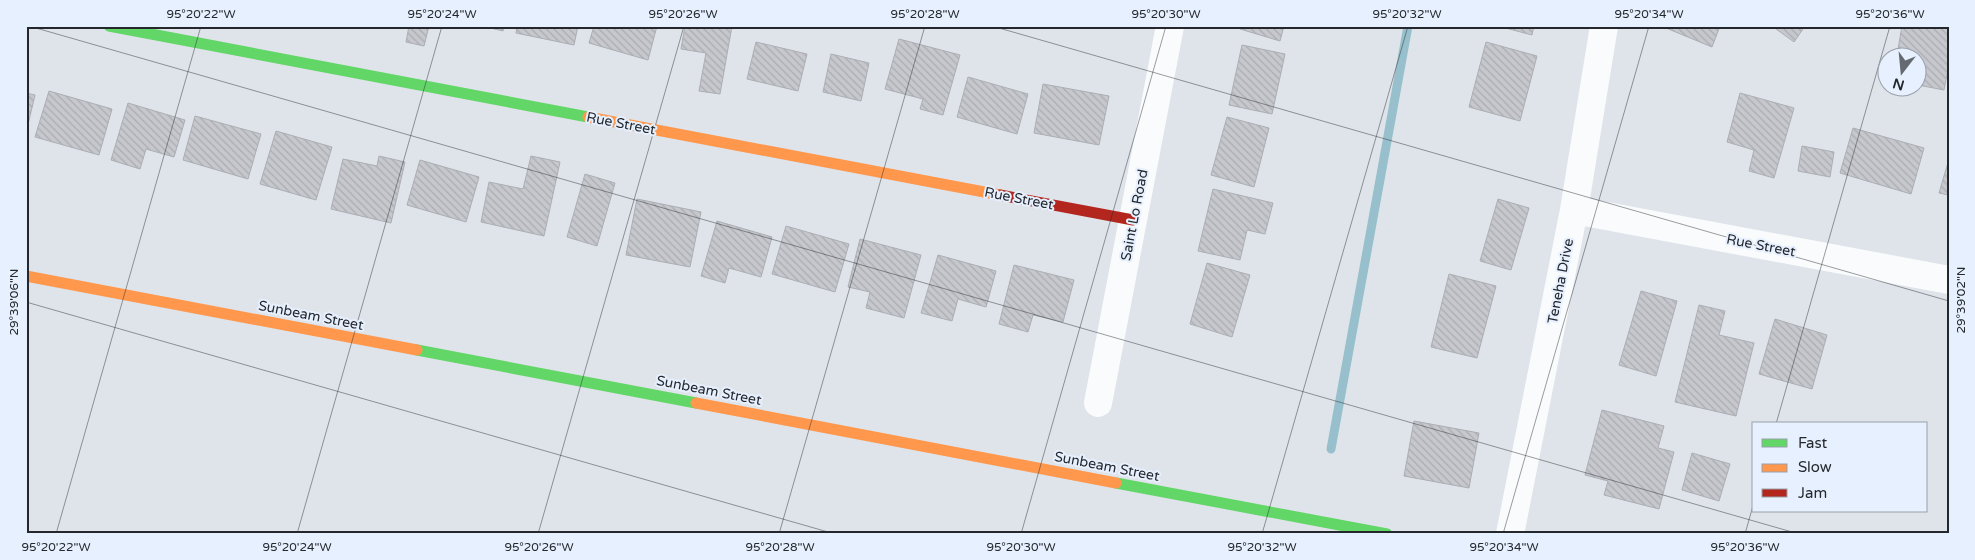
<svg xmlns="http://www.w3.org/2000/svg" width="1975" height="560" font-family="'Varela Round',sans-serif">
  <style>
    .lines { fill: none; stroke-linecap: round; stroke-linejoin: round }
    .stream { stroke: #97c0cc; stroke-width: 9 }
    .building { fill: url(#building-back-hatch); stroke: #abaeb3 }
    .street { stroke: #fafbfc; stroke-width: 28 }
    .fast { stroke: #63d668; stroke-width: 11 }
    .slow { stroke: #ff974d; stroke-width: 11 }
    .jam { stroke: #b3261e; stroke-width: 11 }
    .ticks { fill: none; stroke: #24282d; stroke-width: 1; stroke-opacity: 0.45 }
    .labels { text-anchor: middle; stroke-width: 4; stroke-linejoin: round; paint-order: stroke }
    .street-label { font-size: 14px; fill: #24282d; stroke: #e7f0fe }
    .neatline { fill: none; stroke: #24282d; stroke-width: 2 }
    .ticks-label { font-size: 12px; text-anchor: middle; fill: #24282d }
  </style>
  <defs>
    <pattern id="building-back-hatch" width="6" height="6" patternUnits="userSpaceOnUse" patternTransform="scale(1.25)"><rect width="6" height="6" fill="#c6c8ce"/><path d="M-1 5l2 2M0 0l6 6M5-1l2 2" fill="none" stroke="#aaacb1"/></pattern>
  </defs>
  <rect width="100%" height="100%" fill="#dfe4eb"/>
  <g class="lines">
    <!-- stream -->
    <path class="stream" d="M1331,449l77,-423"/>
  </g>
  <!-- building -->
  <path class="building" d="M409,26h20l-5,20 -18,-4z
    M482,26h22l-1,5z
    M517,26h61l-4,19 -58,-12z
    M594,26h63l-9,34 -59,-17z
    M685,26h47l-12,68 -21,-3 7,-38 -25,-4z
    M1241,26h43l-4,15 -40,-12z
    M1498,26h36l-2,9z
    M1666,26h54l-8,21 -46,-19z
    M1772,26h33l-11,16z
    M1902,26h47v38l-5,26 -26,-5 5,-25 -5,-1v-1l-21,-3z
    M899,39l61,16 -17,60 -23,-6 3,-10 -38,-10z
    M756,42l51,12 -9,37 -51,-12z
    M1486,42l51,14 -17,65 -51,-14z
    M1242,45l43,9 -13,60 -43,-9z
    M831,54l38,9 -8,38 -38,-9z
    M968,77l60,17 -11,40 -60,-17z
    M1043,84l66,12 -10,49 -65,-12z
    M49,91l63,18 -13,46 -64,-18z
    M26,93l9,2 -9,38z
    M1740,93l54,15 -20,70 -25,-7 5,-21 -27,-8z
    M128,103l57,17 -11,37 -28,-8 -6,20 -29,-9z
    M195,116l66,18 -13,45 -65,-19z
    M1227,117l42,11 -15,59 -43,-12z
    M1853,128l71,20 -13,46 -71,-21z
    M276,131l56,16 -16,53 -56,-16z
    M1802,146l32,6 -4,25 -32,-6z
    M379,156l26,6 -14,61 -60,-14 12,-50 34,7z
    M531,156l29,6 -16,74 -63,-14 8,-40 34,7z
    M1949,159v36l-10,-2z
    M420,160l59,17 -13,45 -59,-17z
    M585,174l30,9 -18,63 -30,-9z
    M1213,189l60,14 -8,31 -18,-4 -7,30 -42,-9z
    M637,199l64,13 -11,55 -64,-12z
    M1498,199l31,9 -18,62 -31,-9z
    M717,221l55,16 -11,40 -32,-9 -4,15 -24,-7z
    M786,226l63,18 -14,48 -63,-18z
    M860,239l61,16 -17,63 -38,-10 4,-16 -22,-5z
    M938,255l58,16 -10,36 -28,-8 -6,22 -31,-8z
    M1207,263l43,12 -18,62 -42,-13z
    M1014,265l60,15 -11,42 -30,-7 -5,17 -29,-8z
    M1449,274l47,12 -19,72 -46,-11z
    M1641,291l36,10 -21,75 -37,-11z
    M1699,305l26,6 -6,24 35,8 -18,73 -61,-14z
    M1775,319l52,16 -15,54 -53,-15z
    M1602,410l62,16 -6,22 16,4 -15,57 -55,-14 4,-14 -23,-6z
    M1414,421l65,12 -10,55 -65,-12z
    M1692,453l38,11 -11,37 -37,-11z"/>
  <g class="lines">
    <!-- street -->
    <path class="street" d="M1574,210l375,70
      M1098,403l72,-377
      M1510,534l64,-324 30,-184"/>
    <!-- fast -->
    <path class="fast" d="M109,26l479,91
      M417,350l279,53
      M1116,483l271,51"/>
    <!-- slow -->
    <path class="slow" d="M588,117l412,78
      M26,276l391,74
      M696,403l420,80"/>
    <!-- jam -->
    <path class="jam" d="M1000,195l133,25"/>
  </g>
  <!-- ticks -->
  <path class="ticks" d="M29,26l1770,508M992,26l957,275M26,302l809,232M1776,424l114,-398M56,534l145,-508M297,534l145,-508M538,534l146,-508M779,534l146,-508M1021,534l145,-508M1262,534l146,-508M1503,534l146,-508M1745,534l9,-32"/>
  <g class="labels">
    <!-- street labels -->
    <g class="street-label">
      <text transform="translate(621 123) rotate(11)" y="5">Rue Street</text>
      <text transform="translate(1019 198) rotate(11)" y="5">Rue Street</text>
      <text transform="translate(1134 215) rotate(-79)" y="5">Saint Lo Road</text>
      <text transform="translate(1761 245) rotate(11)" y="5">Rue Street</text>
      <text transform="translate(1560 281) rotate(-79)" y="5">Teneha Drive</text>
      <text transform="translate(311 315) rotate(11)" y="5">Sunbeam Street</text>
      <text transform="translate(709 390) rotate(11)" y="5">Sunbeam Street</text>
      <text transform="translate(1107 466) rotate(11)" y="5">Sunbeam Street</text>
    </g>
  </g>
  <!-- border -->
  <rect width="1975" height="560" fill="none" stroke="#e7f0fe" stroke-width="55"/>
  <!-- legend -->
  <rect x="1752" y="422" width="175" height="90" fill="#e7f0fe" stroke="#99a0aa"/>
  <rect x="1762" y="439" width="25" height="8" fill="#63d668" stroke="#99a0aa"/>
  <text x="1798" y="448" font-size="15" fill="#24282d">Fast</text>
  <rect x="1762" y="464" width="25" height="8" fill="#ff974d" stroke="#99a0aa"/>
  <text x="1798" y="472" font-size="15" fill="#24282d">Slow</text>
  <rect x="1762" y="489" width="25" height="8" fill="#b3261e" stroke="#99a0aa"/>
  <text x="1798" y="498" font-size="15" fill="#24282d">Jam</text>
  <!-- north arrow -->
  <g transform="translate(1902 72) rotate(196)"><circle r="24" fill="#e7f0fe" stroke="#99a0aa"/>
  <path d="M0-4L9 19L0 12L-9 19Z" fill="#656a70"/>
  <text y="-8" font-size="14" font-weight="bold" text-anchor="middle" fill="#24282d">N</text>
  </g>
  <rect x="28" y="28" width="1920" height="504" class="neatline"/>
  <g class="ticks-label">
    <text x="201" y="18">95°20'22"W</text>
    <text x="442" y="18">95°20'24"W</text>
    <text x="683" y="18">95°20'26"W</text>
    <text x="925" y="18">95°20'28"W</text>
    <text x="1166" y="18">95°20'30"W</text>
    <text x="1407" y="18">95°20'32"W</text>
    <text x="1649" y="18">95°20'34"W</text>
    <text x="1890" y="18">95°20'36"W</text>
    <text transform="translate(1961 300) rotate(-90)" y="4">29°39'02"N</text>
    <text transform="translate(14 302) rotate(-90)" y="4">29°39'06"N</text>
    <text x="56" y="551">95°20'22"W</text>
    <text x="297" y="551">95°20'24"W</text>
    <text x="539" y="551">95°20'26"W</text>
    <text x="780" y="551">95°20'28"W</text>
    <text x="1021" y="551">95°20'30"W</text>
    <text x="1262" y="551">95°20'32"W</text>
    <text x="1504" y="551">95°20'34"W</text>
    <text x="1745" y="551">95°20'36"W</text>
  </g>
</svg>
